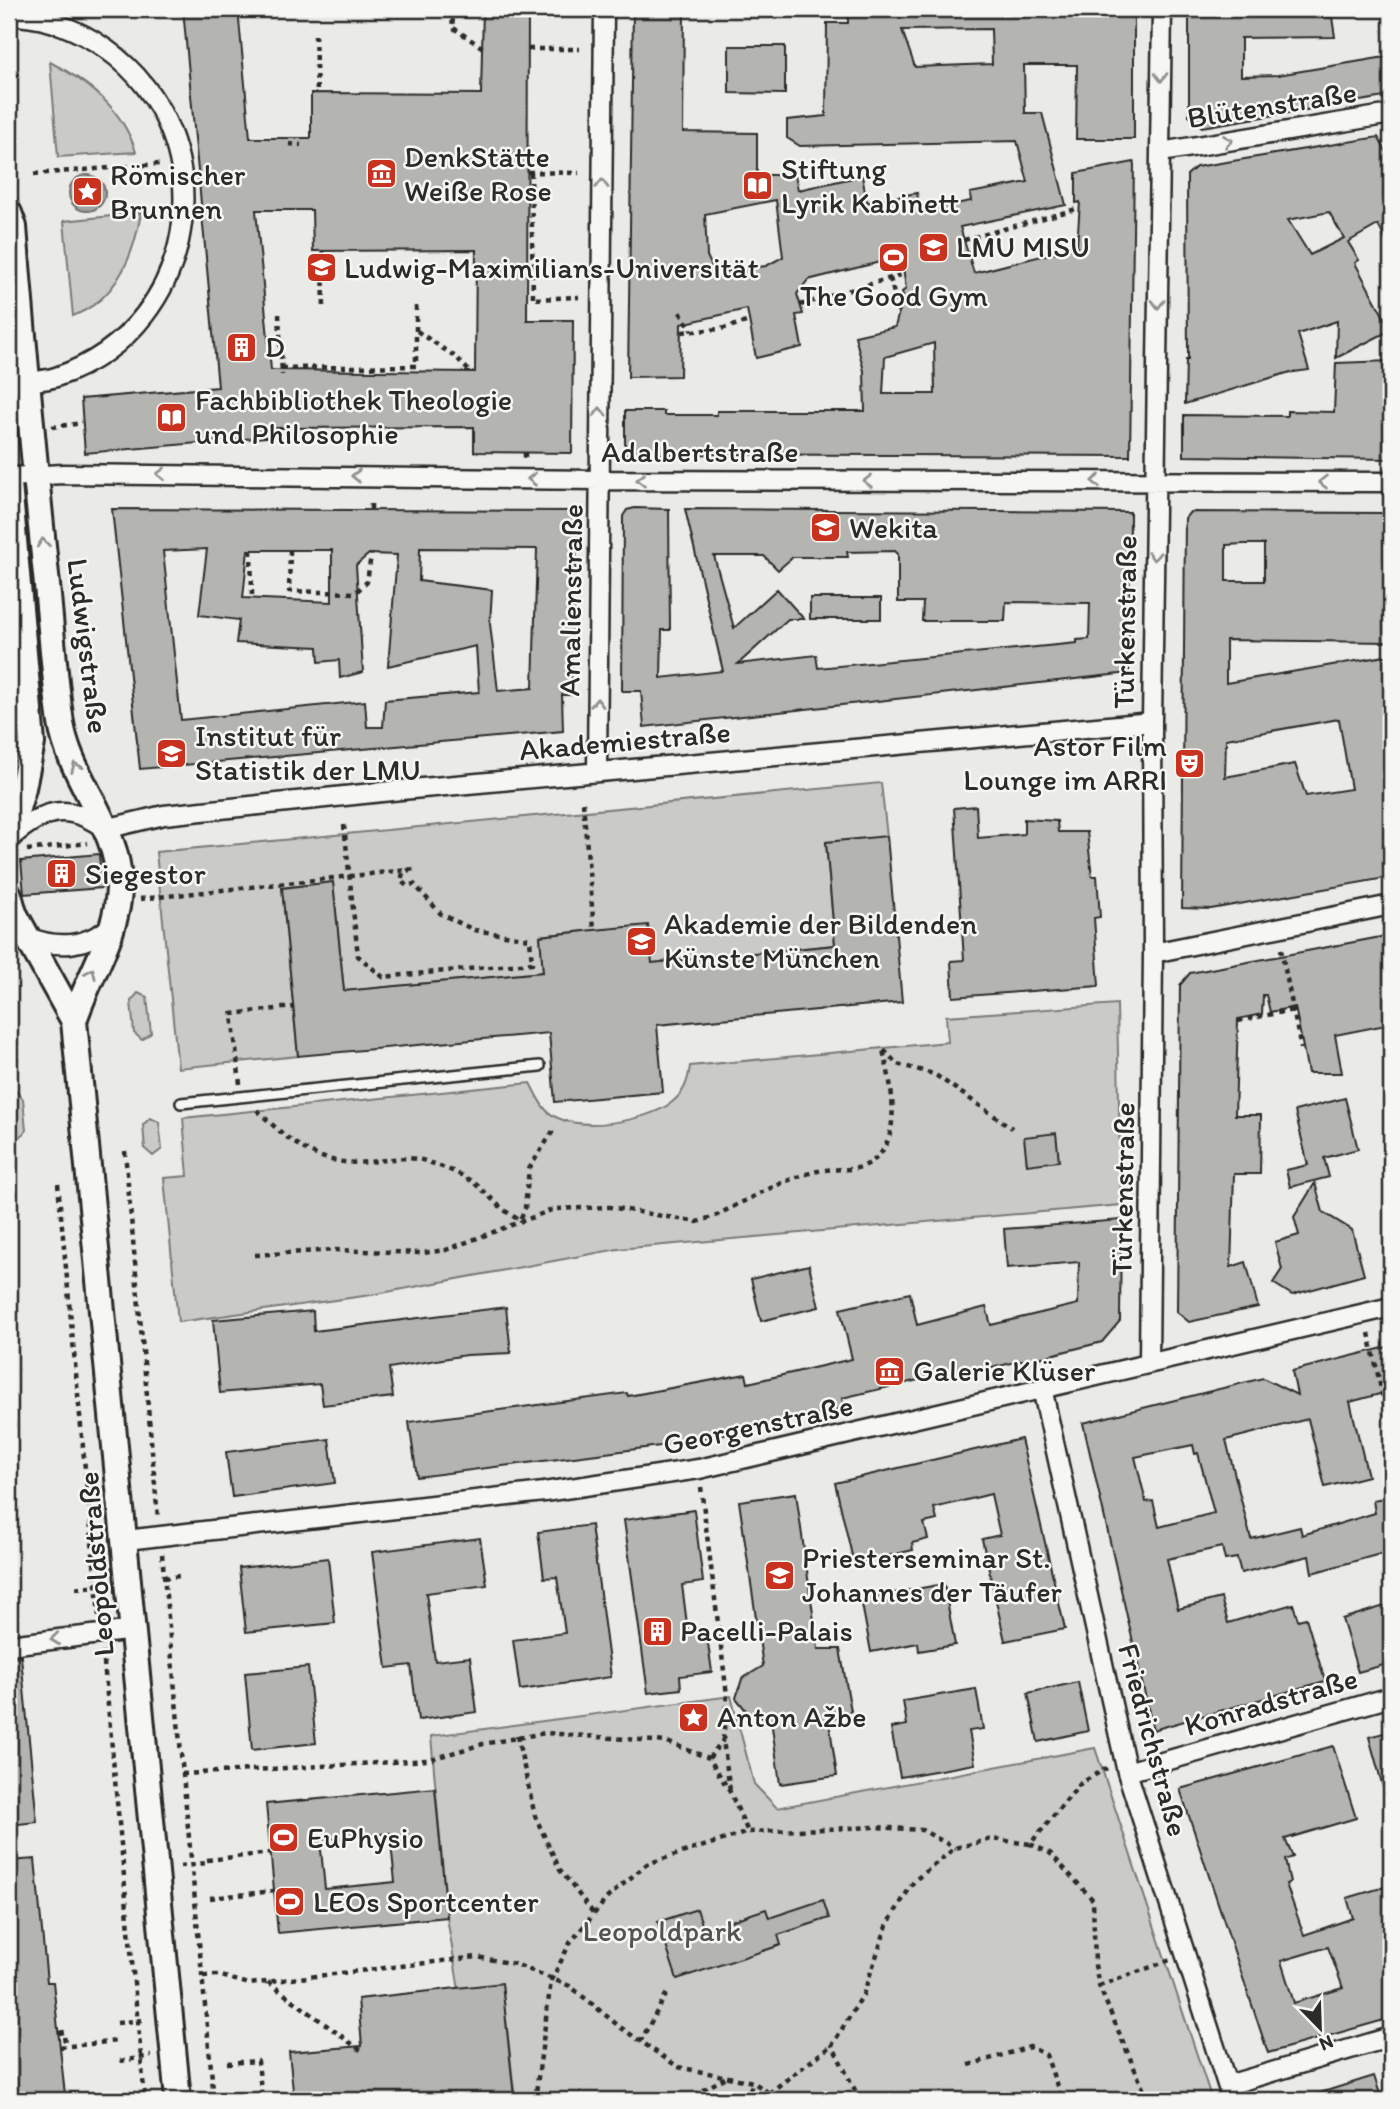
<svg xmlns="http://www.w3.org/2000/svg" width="1400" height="2109" font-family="Itim,sans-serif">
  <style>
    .green { fill: #cacac7; stroke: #7a7a79; stroke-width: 2 }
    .water { fill: #a1a19e; stroke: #727270; stroke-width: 2 }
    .building { fill: #b4b4b1; stroke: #2b2b2b; stroke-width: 2; fill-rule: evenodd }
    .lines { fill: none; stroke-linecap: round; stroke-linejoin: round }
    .lane-casing { stroke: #2b2b2b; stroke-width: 14 }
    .street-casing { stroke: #2b2b2b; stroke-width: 23 }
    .secondary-casing { stroke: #2b2b2b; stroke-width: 30 }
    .path { stroke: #2b2b2b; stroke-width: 4.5; stroke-dasharray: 5 5; stroke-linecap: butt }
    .lane { stroke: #f6f6f2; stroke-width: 9 }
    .street { stroke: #f6f6f2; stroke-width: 18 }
    .secondary { stroke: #f6f6f2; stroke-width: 24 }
    .oneway { stroke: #90908e }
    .labels { text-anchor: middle; stroke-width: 5; stroke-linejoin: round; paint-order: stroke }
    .street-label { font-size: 30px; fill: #2b2b2b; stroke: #f6f6f2 }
    .poi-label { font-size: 30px; fill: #2b2b2b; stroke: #f6f6f2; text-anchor: start }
    .park-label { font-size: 30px; fill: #535352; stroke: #f6f6f2 }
  </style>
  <rect width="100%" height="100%" fill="#eaeae6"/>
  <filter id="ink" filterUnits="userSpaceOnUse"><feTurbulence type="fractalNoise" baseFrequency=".0143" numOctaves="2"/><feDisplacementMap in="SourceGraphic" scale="14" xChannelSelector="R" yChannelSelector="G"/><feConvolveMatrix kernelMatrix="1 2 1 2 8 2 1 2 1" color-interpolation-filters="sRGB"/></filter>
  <g filter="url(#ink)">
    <!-- green -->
    <path class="green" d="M50,62c39,20 72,46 86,90l-78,5z
      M141,213c-7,42 -25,87 -68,103l-9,-95z
      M881,783l6,54 -61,6 9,102 -183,18 -58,-33 -54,6 3,36 -199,19 -11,-109 -51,6 16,168 -120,12 -22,-216z
      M138,993l9,4 4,36 -9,7 -8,-7 -3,-32z
      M1117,1004l4,201 -503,44 -247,46 -193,27 -14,-144 24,-2 -5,-58 347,-35c5,9 9,20 17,28 25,24 98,11 124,-8 13,-10 17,-21 19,-37l258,-24 -2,-26z
      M16,1091l7,8 3,32 -8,7 -7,-3 -2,-41z
      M150,1118l9,4 3,27 -9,7 -8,-7 -2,-24z
      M731,1696l23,88 23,24 318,-60 117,352h-697l-13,-116 -43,6 -12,-73 -16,-181z"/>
    <!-- water -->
    <path class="water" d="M69 193a18 18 0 1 1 36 0a18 18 0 1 1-36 0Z"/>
    <!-- building -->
    <path class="building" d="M183,9h55l12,129h61v-45l170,1 2,-85h45l-1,311h46l-1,133 -98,-1v-25l-198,1 1,8 -192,17 -4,-54 137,-12zM256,210h56l1,41 163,-1 -1,122 -204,-2z
      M633,9h51l-1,123 74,1v42h38l3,15 64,-14 5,26 50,-9 3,18 51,-10 -1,-8 58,-11 -11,-41 -217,5 -13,-8v-18l39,-4 1,-93h21v-14h286v130h-58l1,-74h-53l1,48h17l24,92 -106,22 14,46 103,-26 3,-45 -4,1v-30l58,-11 -4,294 -505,-2v-43h39v4h53v-4h148l-1,-40 -9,-35 40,-9 7,-26 2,-1 -2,-8 4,-3 -3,-22 -19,-6 -76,19 -11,14 6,20 -7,1 6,32 -46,11 -9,-49 -66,15 -1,52 -52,1zM991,29l1,35 -77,3 -13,-37zM776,200l7,57 -17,9 -51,7 -8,-17 -2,-42zM934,343l1,51h-52l2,-37z
      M1189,9h52v7l91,1 3,20 -94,1v38l37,-1 113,-19v40l-189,31 -13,-11z
      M729,46h56v48l-56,-1z
      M1378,137l13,23v90l-13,-25 -30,17 11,18 -4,3 36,67 -55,28 1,-37 -39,13 11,36 -22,3 -102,31 1,-44h2l-1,-185 9,-8zM1329,212l15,26 -34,17 -22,-35z
      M1391,361v98l-207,-3v-41l103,1v-5l47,1 2,-49z
      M635,508l34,1 1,121h-8l-1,48 62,-7 -38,-162 445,3 -1,161 -485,54 -3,-36h-19l1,-175 4,-6zM895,551l3,3v48h25l-1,19h83l1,-19 84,1 -1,36 -12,1v3l-259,25 -2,-13 -78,9 50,-45h16l-27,-30 -43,39 -20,-72h50l14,14 15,-13h55l-1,-5z
      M112,509l466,2 -7,184h-9l1,36 -423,38zM420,548l117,1 -4,139 -35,3 -8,-67 2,-34 -73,-9zM207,549l-8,66 40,5 -3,23 82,4 1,15 20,-2 1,18 23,-6 -7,-107 13,-11 28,1 -9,111 88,-20 3,46 -94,8 -2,27h-16l-2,-26 -184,19 -18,-169zM248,550h84v52l-89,-4z
      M1190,512l192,1 9,16v113l-165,-2v43l165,-28v222l-180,32 -29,-1 3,-390zM1244,544h20v37h-38v-36zM1339,719l12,70 -45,7 -11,-32 -70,13 1,-38z
      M810,598h71v21h-71z
      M976,806l2,32 46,-4v-15l33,2 1,11h29l5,44h5l3,41 -6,1 5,68 -146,11 -2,-36 13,-1 -10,-152z
      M887,836l15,166 -245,23 6,67 -108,10 -6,-69 -251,23 -16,-168 51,-6 11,109 199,-19 -3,-36 54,-6 54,-5 4,38 183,-18 -9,-103z
      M99,854l3,34 -78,6 -3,-33z
      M1386,936l5,24v64l-56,11 7,38h-34l-13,-66 -25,5 -4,-17h-3l-1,19 -24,5 -3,96h26l-1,59h-26l-3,93 15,-5 12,45 -69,15 -12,-10 3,-327 10,-12z
      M1345,1098l13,51 -34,9 5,19 -39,10 -4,-17 22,-5 -13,-54z
      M1056,1133l3,28 -32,4 -3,-28z
      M1315,1183l8,29 29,18 12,45 -72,20 -19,-12 9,-14 -7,-27 24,-7 -5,-18z
      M1121,1220l-1,101 -18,21 -71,18 -4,4 -5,-4 -60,16 -1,-6 -119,28 2,10 -67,16 -117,22 -243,31 -8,-55 218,-29 1,3 118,-22 2,9 104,-24 -12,-50 70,-16 7,32 69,-18 5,18 87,-21 1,-42 -72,6 -3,-39z
      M809,1265l10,42 -58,14 -10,-42z
      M506,1307l5,46 -45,2 -77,13 4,29 -70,8 -3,-21 -100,9 -7,-73 100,-9 1,20z
      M1391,1346v45l-41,11 18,74 -43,11 -17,-68 -82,21 25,99 49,-12 2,8 73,-22 -2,-13 16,-3 2,54 -79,22 -3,-17 -68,17 -4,-15 -12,2 -3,-13 -55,12 11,50 43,-11 7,25 65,-19 5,16 8,-2 19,63 -172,49 -70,-307 180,-45 34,17 -5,-24zM1193,1445l2,9 3,-1 16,60 -55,14 -6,-26 -7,1 -11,-45z
      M329,1439l6,44 -103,14 -6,-45z
      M1021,1439l44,190 -60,12 -23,-102 18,-4 -9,-41 -57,14 3,12 -13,3 4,16 -16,4 1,7 -59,14 -19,-81z
      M796,1493l22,156h22l11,62 -22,10 8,55 -57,8 -9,-64 -22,-6 -13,-16 6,-19 21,-13 -24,-165z
      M694,1510l9,72 -21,3 6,47 18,-3 6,43 -32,4 1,13 -33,4 -24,-173z
      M591,1525l20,152 -91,13 -7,-50 52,-7 -8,-56 -13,1 -6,-46z
      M480,1538l7,47 -61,8 9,68 35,-4 7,55 -59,8 -7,-55 -24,3 -15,-116z
      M328,1558l7,65 -89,9 -7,-64z
      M944,1584l11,61 -36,6 -1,-8 -47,9 -10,-53z
      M1391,1604v59l-33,9 -16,-53z
      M9,1657h12l16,165 -28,3z
      M308,1667l8,76 -64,7 -7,-77z
      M1078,1682l10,49 -50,11 -10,-49z
      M976,1689l7,40 -14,2 6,33 -75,13 -9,-49 16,-3 -4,-24z
      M1391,1731v66l-5,1 -17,-61z
      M1333,1746l23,72 -71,21 8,18 -8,3 5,22 -4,2 18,51 49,-17 -6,-20 44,-13v133l-123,35 -88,-264zM1328,1947l15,41 -49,15 -13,-42z
      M435,1788l12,129 -169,16 -12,-129zM390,1833l5,49 -70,7 -5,-49z
      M35,1859l12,123h6l12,113 -56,5v-239z
      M823,1900l6,18 -51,17 3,10 -104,34 -19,-57 39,-13 7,21 62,-21 3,9z
      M502,1983l12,114 -24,3h-196l-5,-48 73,-6 -4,-47z
      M1374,2076l8,24h-72v-4z"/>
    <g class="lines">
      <defs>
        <path id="lane" d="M181,1103l359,-37"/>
        <path id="street" d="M9,16c30,0 60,10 85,25 135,83 113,285 -38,336 -14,5 -32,4 -47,5
          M1161,152l230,-38
          M9,477l54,-3 537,6 791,2
          M597,771l7,-762
          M9,839c33,-29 58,-38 96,-10l59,-14 237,-25 751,-68
          M27,937c32,12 58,10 85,-11
          M1153,953l238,-48
          M1149,1363l4,-410 -1,-231 10,-713
          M1042,1388l85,384 105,328
          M126,1540l418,-48 155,-23 692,-162
          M9,1645l125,-15
          M1127,1772l264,-75
          M1228,2085l163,-48"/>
        <path id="secondary" d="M9,213l5,14c9,116 20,232 32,348 5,49 8,99 15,148 9,57 59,104 58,163 0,47 -32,92 -45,135
          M9,484l23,259 -9,45 -14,48
          M9,895l5,18 60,108 104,1079"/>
      </defs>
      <!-- lane casing -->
      <use href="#lane" class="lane-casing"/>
      <!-- street casing -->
      <use href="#street" class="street-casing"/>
      <!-- secondary casing -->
      <use href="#secondary" class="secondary-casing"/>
      <!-- path -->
      <path class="path" d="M454,9l-2,18 31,21
        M315,35l2,58
        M528,49h52
        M289,144l12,1
        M528,172l51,1
        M531,172l2,127 46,-2
        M34,174l125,-10
        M964,240l116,-32
        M323,251l1,60
        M712,275l2,-7
        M890,278l9,36
        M800,305l104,-31
        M680,312l12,19
        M279,314l3,61
        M417,331l40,27 13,14
        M682,332l39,-3 29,-8
        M281,368l135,-2v-63
        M52,427l31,-4
        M525,453v7
        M371,509v-5
        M251,550l1,45
        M290,550l-1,41 66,2 12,-11 4,-27
        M583,802l11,128
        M344,825l14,131 25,21 149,-14 -2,-24 -56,-9 -33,-16 -27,-30 -7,2 -6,-5 2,-8 8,-4
        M27,850l61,-7
        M140,899l276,-30
        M1281,949l20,100
        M1238,1021l55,-11
        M884,1050l13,14 37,10 78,54
        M240,1084l-8,-70 61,-7
        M257,1110c33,32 60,57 111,52 24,-2 40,-8 63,1 17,6 34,12 48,24 14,12 24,25 41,33l5,-12 4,-39 24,-38
        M125,1151l33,367
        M58,1184l41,432
        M255,1255l79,-5 88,3 24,-3 108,-41 56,-2 87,15 18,-6c30,-15 70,-38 103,-45 14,-3 30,0 43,-4 46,-16 31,-84 21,-120
        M1369,1333l22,103
        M701,1487l26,208 -4,45 7,51
        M162,1554l52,546
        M164,1578l15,-2
        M76,1588l19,-2
        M103,1652l42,448
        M517,1736l18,80 25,54 34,44
        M709,1758l14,-18
        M182,1774l246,-14 55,-16 62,-11 122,9 42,16 21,34 18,40
        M1030,1844l20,9 43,47 2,65 4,21 49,114
        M207,1860l64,-7
        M180,1866l27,-3
        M210,1898l64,-7
        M203,1976l15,-1 31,9 228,-27 38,7 55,22 50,41 58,40 75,15 16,11 5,7
        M268,1982l95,70
        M1099,1986l71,-26
        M117,2023l25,-3
        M59,2033l5,-1 1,15
        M640,2042l27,-49
        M60,2047l58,-6
        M120,2061l31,-5
        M227,2063l31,-2 4,39
        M969,2065l61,-18 16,8 16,45
        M769,2093l63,-48
        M535,2100l16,-119 19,-38 38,-46 39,-33 101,-32 127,-5 47,3 33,18
        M665,2100l30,-5 31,-18
        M746,2100l7,-18
        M860,2100l-28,-55 31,-50 24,-70 27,-44 41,-33 37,-9 38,5 51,-61 26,-15"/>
      <!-- lane -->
      <use href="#lane" class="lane"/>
      <!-- street -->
      <use href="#street" class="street"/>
      <!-- secondary -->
      <use href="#secondary" class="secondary"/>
    </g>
    <!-- one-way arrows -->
    <defs><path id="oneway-chevron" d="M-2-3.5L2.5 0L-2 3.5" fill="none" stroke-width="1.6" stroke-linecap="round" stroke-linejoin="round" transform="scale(1.75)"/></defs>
    <g class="oneway">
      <use href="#oneway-chevron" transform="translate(1161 77) rotate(90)"/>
      <use href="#oneway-chevron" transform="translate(1228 141) rotate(-9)"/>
      <use href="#oneway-chevron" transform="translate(602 184) rotate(-89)"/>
      <use href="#oneway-chevron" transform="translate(1158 304) rotate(91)"/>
      <use href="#oneway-chevron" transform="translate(600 412) rotate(-91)"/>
      <use href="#oneway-chevron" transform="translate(161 474) rotate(-180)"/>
      <use href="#oneway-chevron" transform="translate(356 476) rotate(-179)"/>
      <use href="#oneway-chevron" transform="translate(532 479) rotate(-179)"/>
      <use href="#oneway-chevron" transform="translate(641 480) rotate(-180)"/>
      <use href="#oneway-chevron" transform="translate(868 481) rotate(-180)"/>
      <use href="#oneway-chevron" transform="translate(1096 481) rotate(-180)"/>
      <use href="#oneway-chevron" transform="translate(1323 482) rotate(-180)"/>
      <use href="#oneway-chevron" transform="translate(43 543) rotate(-96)"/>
      <use href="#oneway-chevron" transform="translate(1154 556) rotate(91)"/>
      <use href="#oneway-chevron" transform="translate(597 703) rotate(-89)"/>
      <use href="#oneway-chevron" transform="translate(76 767) rotate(-113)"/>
      <use href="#oneway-chevron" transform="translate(91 973) rotate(-66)"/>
      <use href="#oneway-chevron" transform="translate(55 1639) rotate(174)"/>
    </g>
  </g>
  <!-- icons -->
  <defs>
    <symbol id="museum-square" viewBox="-11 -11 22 22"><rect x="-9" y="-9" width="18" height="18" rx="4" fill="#c8321e" stroke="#f6f6f2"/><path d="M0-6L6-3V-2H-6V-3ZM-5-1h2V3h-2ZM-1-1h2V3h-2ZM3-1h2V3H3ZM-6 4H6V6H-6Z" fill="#fff"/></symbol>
    <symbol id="library-square" viewBox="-11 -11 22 22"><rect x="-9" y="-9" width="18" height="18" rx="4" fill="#c8321e" stroke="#f6f6f2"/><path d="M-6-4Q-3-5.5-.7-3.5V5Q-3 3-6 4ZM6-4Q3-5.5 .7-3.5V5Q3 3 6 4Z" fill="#fff"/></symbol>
    <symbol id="sight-square" viewBox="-11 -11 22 22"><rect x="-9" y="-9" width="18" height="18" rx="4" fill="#c8321e" stroke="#f6f6f2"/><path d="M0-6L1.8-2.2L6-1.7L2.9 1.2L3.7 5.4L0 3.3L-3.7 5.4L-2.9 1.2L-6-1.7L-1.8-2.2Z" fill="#fff"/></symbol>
    <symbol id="university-square" viewBox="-11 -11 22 22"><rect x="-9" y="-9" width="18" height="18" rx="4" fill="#c8321e" stroke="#f6f6f2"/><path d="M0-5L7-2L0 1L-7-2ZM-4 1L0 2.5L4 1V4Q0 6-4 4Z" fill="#fff"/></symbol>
    <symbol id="stadium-square" viewBox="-11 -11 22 22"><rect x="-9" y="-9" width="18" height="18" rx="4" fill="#c8321e" stroke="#f6f6f2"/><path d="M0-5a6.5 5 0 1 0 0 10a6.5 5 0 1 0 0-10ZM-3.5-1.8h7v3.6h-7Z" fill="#fff"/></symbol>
    <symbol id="building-square" viewBox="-11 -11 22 22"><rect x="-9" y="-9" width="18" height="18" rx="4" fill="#c8321e" stroke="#f6f6f2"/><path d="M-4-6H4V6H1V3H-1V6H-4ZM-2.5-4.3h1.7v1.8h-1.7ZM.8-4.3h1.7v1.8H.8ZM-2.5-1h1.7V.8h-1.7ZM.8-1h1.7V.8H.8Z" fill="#fff"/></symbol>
    <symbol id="school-square" viewBox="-11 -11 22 22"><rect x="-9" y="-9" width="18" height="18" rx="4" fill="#c8321e" stroke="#f6f6f2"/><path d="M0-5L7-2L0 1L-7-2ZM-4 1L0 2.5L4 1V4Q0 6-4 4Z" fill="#fff"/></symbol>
    <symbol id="theatre-square" viewBox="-11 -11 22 22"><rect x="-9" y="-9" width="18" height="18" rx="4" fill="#c8321e" stroke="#f6f6f2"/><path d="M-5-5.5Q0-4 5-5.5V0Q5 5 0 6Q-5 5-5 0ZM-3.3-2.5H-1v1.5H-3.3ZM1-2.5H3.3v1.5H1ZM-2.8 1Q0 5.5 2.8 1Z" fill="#fff"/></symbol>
  </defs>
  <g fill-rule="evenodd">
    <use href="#museum-square" x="364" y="156" width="35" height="35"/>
    <use href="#library-square" x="740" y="168" width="35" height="35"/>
    <use href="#sight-square" x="70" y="174" width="35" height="35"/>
    <use href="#university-square" x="916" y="230" width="35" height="35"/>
    <use href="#stadium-square" x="876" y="240" width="35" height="35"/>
    <use href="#university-square" x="304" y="250" width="35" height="35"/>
    <use href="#building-square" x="224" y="330" width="35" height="35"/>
    <use href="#library-square" x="154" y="400" width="35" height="35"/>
    <use href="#school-square" x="808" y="510" width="35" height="35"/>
    <use href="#university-square" x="154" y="736" width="35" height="35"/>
    <use href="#theatre-square" x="1172" y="746" width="35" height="35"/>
    <use href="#building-square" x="44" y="856" width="35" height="35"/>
    <use href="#university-square" x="624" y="924" width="35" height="35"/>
    <use href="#museum-square" x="872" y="1354" width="35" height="35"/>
    <use href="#university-square" x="762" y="1558" width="35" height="35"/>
    <use href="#building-square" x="640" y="1614" width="35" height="35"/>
    <use href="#sight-square" x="676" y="1700" width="35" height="35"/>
    <use href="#stadium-square" x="266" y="1820" width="35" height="35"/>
    <use href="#stadium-square" x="272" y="1884" width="35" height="35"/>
  </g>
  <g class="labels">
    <!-- street labels -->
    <g class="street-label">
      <text transform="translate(1272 105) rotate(-9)" y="10">Blütenstraße</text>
      <text x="700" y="462">Adalbertstraße</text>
      <text transform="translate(571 600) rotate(-89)" y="10">Amalienstraße</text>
      <text transform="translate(1125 622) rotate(-89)" y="10">Türkenstraße</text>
      <text transform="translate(88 646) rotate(83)" y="10">Ludwigstraße</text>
      <text transform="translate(625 741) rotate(-5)" y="10">Akademiestraße</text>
      <text transform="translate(1123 1189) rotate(-89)" y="10">Türkenstraße</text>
      <text transform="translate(758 1425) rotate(-12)" y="10">Georgenstraße</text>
      <text transform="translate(96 1564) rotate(-95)" y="10">Leopoldstraße</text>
      <text transform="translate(1271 1702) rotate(-16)" y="10">Konradstraße</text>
      <text transform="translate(1153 1740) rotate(75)" y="10">Friedrichstraße</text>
    </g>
    <!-- poi labels -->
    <g class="poi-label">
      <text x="404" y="167">DenkStätte<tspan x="404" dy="34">Weiße Rose</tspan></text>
      <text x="781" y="179">Stiftung<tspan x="781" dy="34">Lyrik Kabinett</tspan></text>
      <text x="110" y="185">Römischer<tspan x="110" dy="34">Brunnen</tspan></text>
      <text x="956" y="257">LMU MISU</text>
      <text x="344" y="278">Ludwig-Maximilians-Universität</text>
      <text x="894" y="306" text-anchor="middle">The Good Gym</text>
      <text x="265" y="357">D</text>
      <text x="195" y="410">Fachbibliothek Theologie<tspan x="195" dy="34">und Philosophie</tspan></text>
      <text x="849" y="538">Wekita</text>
      <text x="195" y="746">Institut für<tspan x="195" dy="34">Statistik der LMU</tspan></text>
      <text x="1167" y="756" text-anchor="end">Astor Film<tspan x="1167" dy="34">Lounge im ARRI</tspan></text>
      <text x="85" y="884">Siegestor</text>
      <text x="664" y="934">Akademie der Bildenden<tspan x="664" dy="34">Künste München</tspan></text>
      <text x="913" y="1381">Galerie Klüser</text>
      <text x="802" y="1568">Priesterseminar St.<tspan x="802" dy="34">Johannes der Täufer</tspan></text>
      <text x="680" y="1641">Pacelli-Palais</text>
      <text x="717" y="1727">Anton Ažbe</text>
      <text x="307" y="1848">EuPhysio</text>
      <text x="313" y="1912">LEOs Sportcenter</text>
    </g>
    <!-- park labels -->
    <g class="park-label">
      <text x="662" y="1941">Leopoldpark</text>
    </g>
  </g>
  <!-- margin -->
  <rect width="1400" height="2109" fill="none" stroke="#f6f6f2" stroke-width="35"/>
  <rect x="18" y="18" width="1365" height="2074" fill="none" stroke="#2b2b2b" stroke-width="2.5" filter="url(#ink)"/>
  <!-- north arrow -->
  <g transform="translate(1320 2028) rotate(157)" stroke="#f6f6f2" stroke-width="5" paint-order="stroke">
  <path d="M0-5L12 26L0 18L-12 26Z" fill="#2b2b2b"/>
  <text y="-10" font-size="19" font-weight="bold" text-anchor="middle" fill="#2b2b2b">N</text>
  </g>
</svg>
